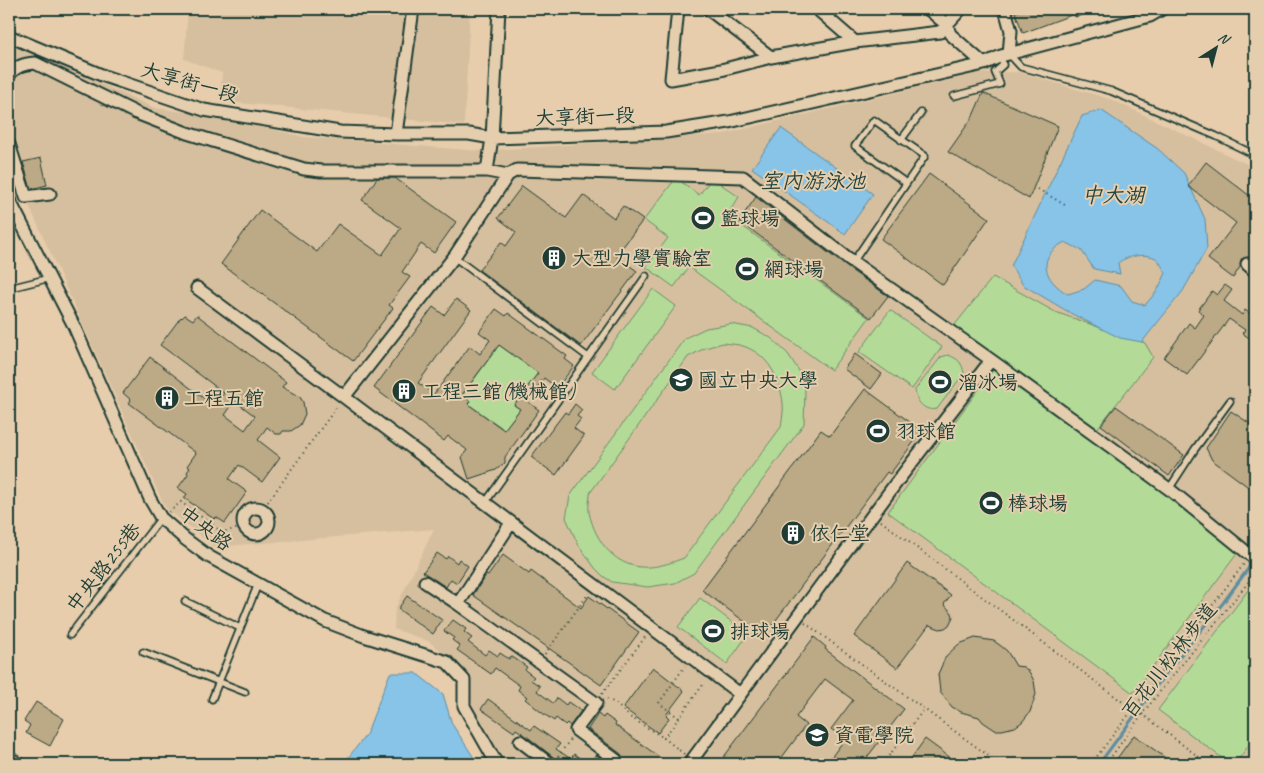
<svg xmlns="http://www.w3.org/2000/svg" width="1264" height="773" font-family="Caveat,'LXGW WenKai TC',sans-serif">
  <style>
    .built { fill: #d6bf9e }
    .green { fill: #b3db97; stroke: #698c66; fill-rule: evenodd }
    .water { fill: #88c3e8; stroke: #5e8da0; fill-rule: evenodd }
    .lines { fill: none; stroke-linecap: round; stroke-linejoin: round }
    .stream { stroke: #5e8da0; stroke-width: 3 }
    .building { fill: #bca985; stroke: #1f3d34; fill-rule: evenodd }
    .service-casing { stroke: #1f3d34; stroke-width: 9 }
    .minor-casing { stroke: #1f3d34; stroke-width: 15 }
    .path { stroke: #1f3d34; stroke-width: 2; stroke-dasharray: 1 4; stroke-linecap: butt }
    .service { stroke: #e5ceae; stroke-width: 5.5 }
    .minor { stroke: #e5ceae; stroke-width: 11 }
    .labels { text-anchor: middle; stroke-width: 4; stroke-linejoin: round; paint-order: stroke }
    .street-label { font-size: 20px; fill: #1f3d34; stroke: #e5ceae }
    .poi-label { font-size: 20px; fill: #1f3d34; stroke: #e5ceae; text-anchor: start }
    .water-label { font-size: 21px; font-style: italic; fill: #24443d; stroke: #e5ceae }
  </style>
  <rect width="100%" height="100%" fill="#e7cdab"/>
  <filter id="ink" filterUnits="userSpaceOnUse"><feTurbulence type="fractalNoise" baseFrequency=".02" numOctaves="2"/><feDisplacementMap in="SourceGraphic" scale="10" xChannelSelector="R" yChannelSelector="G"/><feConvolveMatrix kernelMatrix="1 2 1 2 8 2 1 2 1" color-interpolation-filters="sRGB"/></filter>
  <g filter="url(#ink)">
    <!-- built -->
    <path class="built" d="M188,9h282l-6,116 -244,-24 2,-28 -38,-14z
      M9,42l146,66 66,9 83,20 177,14 242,-17 256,-61 40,-1 94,28 142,68v596h-753l-18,-29 -28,-73 -28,-21 -34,-12 1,-20 39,-80 -220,18 -49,-40 -156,-346z"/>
    <!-- green -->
    <path class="green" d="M676,178l23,17 13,-17 27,19 -12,18 142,103 -38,52 -142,-103 -15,20 -28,-20 22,-29 -24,-18z
      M993,277l62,35 90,31 8,14 -60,77 -143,-103z
      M653,289l23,17 -61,83 -23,-17z
      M890,310l52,37 -30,42 -53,-37z
      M731,324l22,4 18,10 17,16 11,17 6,19 -1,34 -110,149 -19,10 -27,4 -36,-5 -9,-6 -8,-8 -17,-24 -12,-26 4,-22 115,-158 21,-10zM723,343c6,1 14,1 20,3 25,8 37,32 40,57 1,8 -1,16 -2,24l-97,131c-11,4 -22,8 -34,9 -33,3 -55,-25 -61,-55 -1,-6 1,-13 1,-19l98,-136 17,-9z
      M499,345l39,28 -24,32 6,4 -19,26v-8l-33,-23 2,-3 -4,-3 -7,2z
      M948,355c11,4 14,8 16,18l-27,36c-12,3 -21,-7 -22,-19l26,-33z
      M996,366l246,181 -109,146 -245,-181z
      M1255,581v156l-20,27h-5l-72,-54z
      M700,598l48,36 -21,30 -49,-37z"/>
    <!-- water -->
    <path class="water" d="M1101,110l57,39 26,24 21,46 2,29 -24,43 -41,51 -22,-4 -48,-24 -49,-29 -12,-19 71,-150zM1065,242l16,8 13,19 26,5 -2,-11c8,-7 29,-11 39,-4 3,3 6,10 9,14l-9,18 -12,14 -13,-4 -11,-15 -26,-6 -11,9 -16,5c-25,-14 -32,-38 -3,-52z
      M781,128l92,66 -28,40 -93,-66z
      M390,673h26l27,21 9,30 26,40h-135l23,-29z"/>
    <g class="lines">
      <!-- stream -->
      <path class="stream" d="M1099,764l67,-91 57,-70 30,-41"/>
    </g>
    <!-- building -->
    <path class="building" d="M1025,9h72v2l-22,6 -1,-3 -51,19 -8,-21z
      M983,93l75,33 -29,73 -81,-47 24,-34z
      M41,158l6,27 -16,4 -8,-27z
      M1206,162l49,38v48l-6,9 -8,2 -1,8 -7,11 -25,-19 28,-36 -48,-37z
      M929,174l60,44 -46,67 -62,-46z
      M377,178h18l61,44 -22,31 -13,-9 -19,28 8,5 -21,28 4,3 -40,53 -132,-97 39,-54 57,42 21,-28 44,31 19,-27 -39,-28z
      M522,186l44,32 17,-23 31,23 9,-12 20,14 -27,36 21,15 -56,75 -102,-76 22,-28 5,4 10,-14 -18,-14z
      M756,197l92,71 40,28 -17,22 -132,-97z
      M1225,285l7,5 -8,11 18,14 3,-5 10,7v25l-13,-9 3,-3 -16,-11 -42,56 -23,-17 25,-35 6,5 9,-13 -6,-5 14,-19 5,4z
      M456,299l15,11 -53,73 16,11 36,-48 10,8 10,-14 -11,-8 17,-23 10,7 2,-3 59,43 -2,3 9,7 -17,22 -13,-10 -17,23 12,9 -34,47v6l-9,7 -27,9 -7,-22 5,-7 -19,-14 -4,5 -70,-53 59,-81 11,8zM499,345l39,28 -24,32 6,4 -16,21 -36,-26 2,-3 -8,-6z
      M185,315l8,5 4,-5 89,67 -4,5 18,10 3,5 2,12 -5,11 -9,6h-8l-2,3h-5l-9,-7 -9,13 22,17 -18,25 -23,-17 -10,14 18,13 -22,31 -9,-6 -2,2 -30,-21 3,-4 -9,-6 10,-14 -1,-2 3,-4 -3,-2 9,-13 -67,-50 2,-3 -8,-7 27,-36 64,49 10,-13 -64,-48 21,-28 1,1zM235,401l20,15 -10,14 -20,-15z
      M855,354l27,20 -11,15 -27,-20z
      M865,389l57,42 -32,43 -3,-2 -123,164 -62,-46 119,-160 9,6z
      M575,404l7,6 -5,6 4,3 -7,9 10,8 -28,39 -25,-18 34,-45 3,2z
      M1116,406l68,49 -15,21 -68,-51z
      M1231,411l24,16v65l-43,-32 -6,-12z
      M437,553l9,6 2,-3 9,7 2,-4 9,7 -11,17 -6,-4 -5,8 -23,-15z
      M503,555l26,19 2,-3 50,37 8,-12 50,36 -38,53 -128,-90 13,-20 2,1z
      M907,563l44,32 -7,9 8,9 1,4 -4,8 -4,3 -5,1 -11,-4 -32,43 -43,-32z
      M407,596l35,24 -9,14 -35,-25z
      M453,620l13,9 -2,3 8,6 -4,4 17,13 4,-5 9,6 2,-3 9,6 2,-3 16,11 -2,3 9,7 -3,3 9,6 -3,5 16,12 4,-5 9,7 2,-3 13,9 -11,15 -3,-3 -2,2 -9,-7 -2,3 -13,-9 -16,-13 2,-2 -9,-7 2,-4 -25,-18 -4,6 -34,-24 3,-4 -8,-6 2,-2 -10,-7z
      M814,637l12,10 -1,2 79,60 -42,55h-36l19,-25 -14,-10 22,-29 -28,-21 -29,38 10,8 -29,39h-46l-8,-6z
      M975,638l19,3 7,5 6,5 9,15 8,1 6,6 4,8 2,13 -6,18 -8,10 -7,5 -13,3h-7l-12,-8 -4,-5 -18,-5 -9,-5 -12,-15 -2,-18 8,-18 13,-12z
      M653,667l31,24 -18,24 3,3 -11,15 -35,-25z
      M488,699l43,31 3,-4 26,18 -4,5 15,10 3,-5 14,10h-26l-37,-29 -9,-6 -2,3 -33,-23z
      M36,702l28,17 -14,27 -24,-13 4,-8 -6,-4z
      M598,714l5,4 2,-3 11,8 -1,2 54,39h-47l1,-4 -2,-6 -33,-25z
      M1134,735l40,29h-61z
      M925,739l34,25h-52z
      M596,755l13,9h-20z"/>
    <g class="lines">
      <defs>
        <path id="service" d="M1009,54l12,13 90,24 105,45 39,19
          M954,96l46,-12 -5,-12 8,-7 -2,-9
          M901,140l20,-27
          M454,257l134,100
          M853,262l72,-106 -51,-36 -19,26 51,37
          M9,291l5,-4 36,-9
          M1169,489l26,-40 35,-48
          M485,503l161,-227
          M185,601l55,27
          M70,635l91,-117
          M143,652l102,40
          M212,699l46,-115
          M9,754l10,7 10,3"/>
        <path id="minor" d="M678,9l-7,70 50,-9 50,-13 84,-15 85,-10 21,-23
          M708,9l63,48
          M817,9l38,33
          M928,9l19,16 3,9 34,30
          M1005,9l6,22 -2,23
          M9,36l95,40 100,34 136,22 56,2h73l23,4 174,-6 63,-10 255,-58 17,-8 149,-40 12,-7
          M9,75c7,-9 15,-11 26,-12l101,50 51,20 117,36 17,2h166l21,4
          M396,134l17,-125
          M9,144l17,53 24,-3
          M487,171l5,-33 7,-129
          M9,196l3,9 62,121 76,173 11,19 24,21 23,17 117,65 39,15 83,26 17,18v26l33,58
          M1247,264l8,7
          M197,288l147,109
          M243 521a13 13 0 1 1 26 0a13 13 0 1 1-26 0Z
          M425,582l33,22 53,-81
          M458,604l138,99 -20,27 40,30
          M740,694l-396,-297 110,-140 54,-82 9,-5 226,7 110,85 138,98
          M520,741l30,23
          M689,764l207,-281 95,-123 178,129 86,70"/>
      </defs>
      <!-- service casing -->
      <use href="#service" class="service-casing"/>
      <!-- minor casing -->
      <use href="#minor" class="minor-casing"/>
      <!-- path -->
      <path class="path" d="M1038,189l27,16
        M262,510l76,-105
        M169,512l12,-10 41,30 22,-5
        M881,521l251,188 10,5 66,50
        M805,623l195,141
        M545,654l44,-61
        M602,694l44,-58
        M607,699l8,4 15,14 34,21
        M679,718l-20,-15 26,-37
        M684,754l-20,-16 41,-56
        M558,757l13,-19
        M883,764l41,-55
        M1091,764l153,-200
        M1106,764l36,-50 113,-140
        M1248,764l7,-9"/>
      <!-- service -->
      <use href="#service" class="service"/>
      <!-- minor -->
      <use href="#minor" class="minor"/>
    </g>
  </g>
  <!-- icons -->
  <defs>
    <symbol id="stadium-disc" viewBox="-11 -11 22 22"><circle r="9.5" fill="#1f3d34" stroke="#e5ceae"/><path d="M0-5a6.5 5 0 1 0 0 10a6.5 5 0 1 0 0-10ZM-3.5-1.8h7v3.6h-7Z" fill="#fff"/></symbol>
    <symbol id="building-disc" viewBox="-11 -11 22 22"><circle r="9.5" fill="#1f3d34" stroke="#e5ceae"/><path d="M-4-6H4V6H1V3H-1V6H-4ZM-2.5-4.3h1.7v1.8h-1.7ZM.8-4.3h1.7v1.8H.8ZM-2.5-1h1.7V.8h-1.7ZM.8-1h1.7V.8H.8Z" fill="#fff"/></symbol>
    <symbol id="university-disc" viewBox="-11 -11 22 22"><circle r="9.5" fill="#1f3d34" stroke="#e5ceae"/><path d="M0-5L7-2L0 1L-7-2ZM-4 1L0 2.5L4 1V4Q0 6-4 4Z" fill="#fff"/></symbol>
  </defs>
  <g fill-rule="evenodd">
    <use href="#stadium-disc" x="689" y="204" width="28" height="28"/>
    <use href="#building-disc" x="540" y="244" width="28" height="28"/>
    <use href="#stadium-disc" x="733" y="255" width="28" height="28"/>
    <use href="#university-disc" x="667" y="366" width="28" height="28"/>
    <use href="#stadium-disc" x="926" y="368" width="28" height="28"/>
    <use href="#building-disc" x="390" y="377" width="28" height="28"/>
    <use href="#building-disc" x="153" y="384" width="28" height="28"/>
    <use href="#stadium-disc" x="864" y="417" width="28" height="28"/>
    <use href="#stadium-disc" x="977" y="489" width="28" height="28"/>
    <use href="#building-disc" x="779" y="519" width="28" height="28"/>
    <use href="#stadium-disc" x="699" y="617" width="28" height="28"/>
    <use href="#university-disc" x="803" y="721" width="28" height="28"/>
  </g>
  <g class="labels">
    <!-- street labels -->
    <g class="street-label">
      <text transform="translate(190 82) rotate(16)" y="7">大享街一段</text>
      <text transform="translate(585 116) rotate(-2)" y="7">大享街一段</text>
      <text transform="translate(206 528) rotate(37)" y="7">中央路</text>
      <text transform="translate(103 567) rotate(-52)" y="7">中央路255巷</text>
      <text transform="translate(1169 660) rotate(-52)" y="7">百花川松林步道</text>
    </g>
    <!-- poi labels -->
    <g class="poi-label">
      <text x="720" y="225">籃球場</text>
      <text x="572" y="265">大型力學實驗室</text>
      <text x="764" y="276">網球場</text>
      <text x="698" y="387">國立中央大學</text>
      <text x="958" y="389">溜冰場</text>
      <text x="422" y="398">工程三館(機械館)</text>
      <text x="184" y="405">工程五館</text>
      <text x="896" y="438">羽球館</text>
      <text x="1008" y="510">棒球場</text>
      <text x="810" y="540">依仁堂</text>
      <text x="730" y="638">排球場</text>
      <text x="834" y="742">資電學院</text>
    </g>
    <!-- water labels -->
    <g class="water-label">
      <text x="813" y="188">室內游泳池</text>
      <text x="1113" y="202">中大湖</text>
    </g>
  </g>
  <!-- margin -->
  <rect width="1264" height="773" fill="none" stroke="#e5ceae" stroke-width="30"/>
  <rect x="15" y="15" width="1234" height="743" fill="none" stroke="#1f3d34" stroke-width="2" filter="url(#ink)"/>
  <!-- north arrow -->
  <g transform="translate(1216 48) rotate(36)" stroke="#e5ceae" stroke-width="4" paint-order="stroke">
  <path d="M0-4L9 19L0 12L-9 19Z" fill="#1f3d34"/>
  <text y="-8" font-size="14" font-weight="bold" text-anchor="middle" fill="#1f3d34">N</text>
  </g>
</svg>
